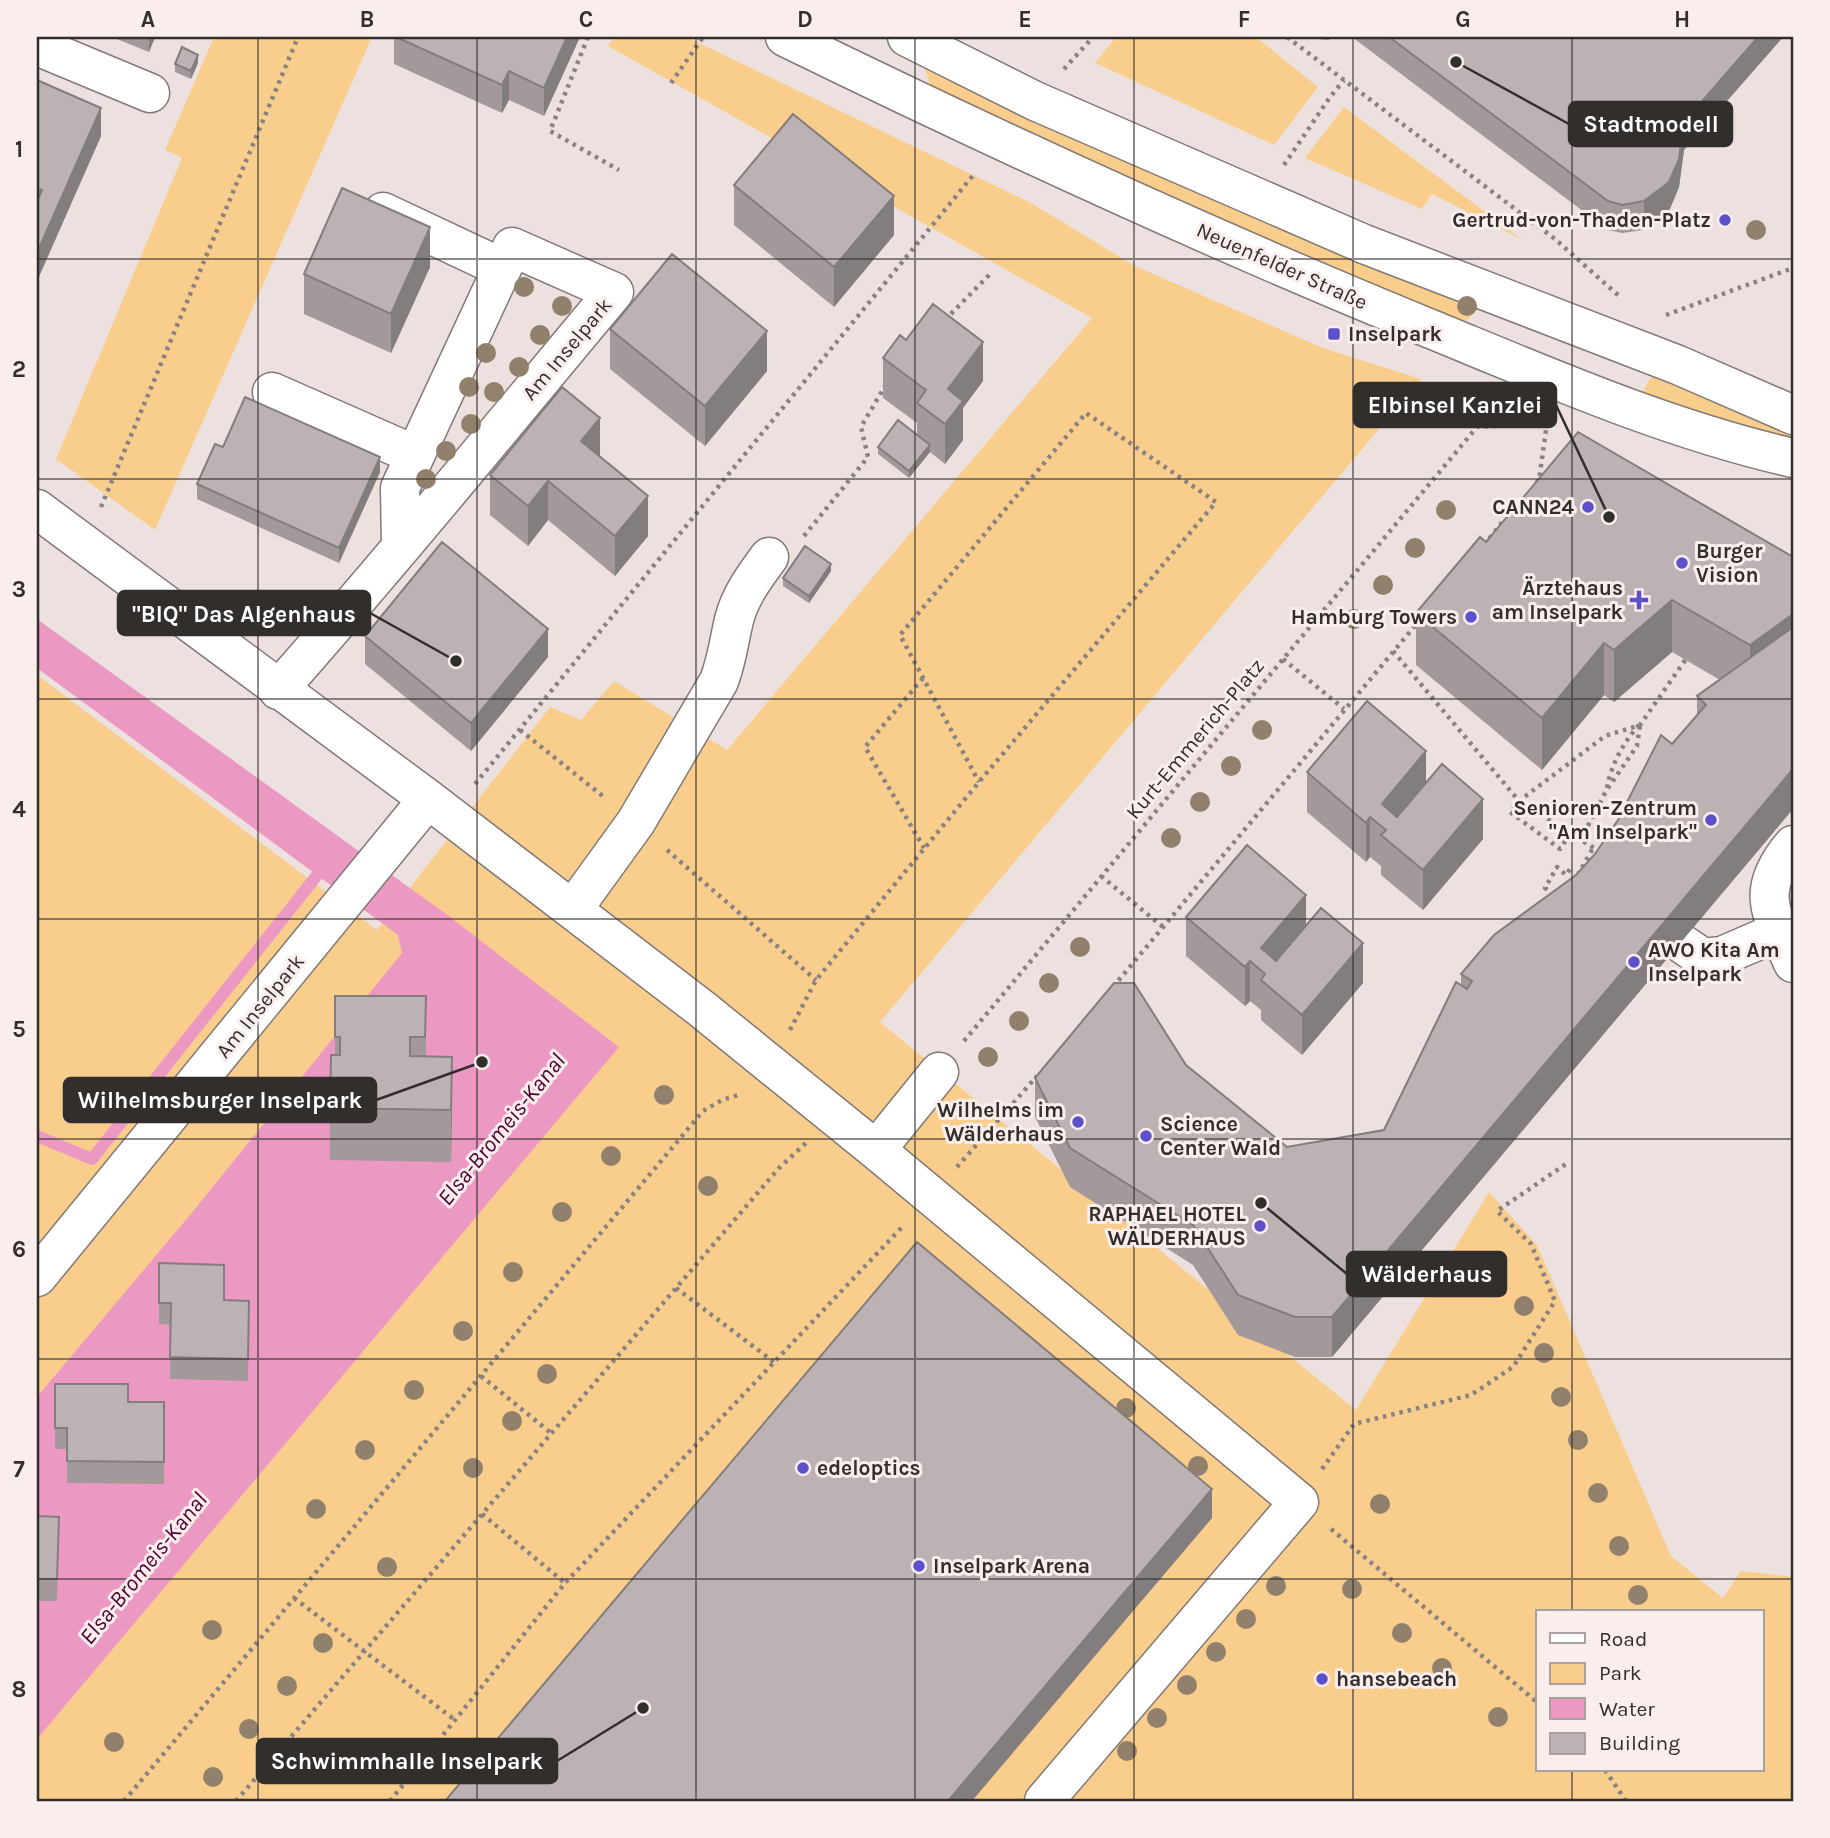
<svg xmlns="http://www.w3.org/2000/svg" width="1830" height="1838" font-family="Karla,sans-serif">
  <style>
    .green { fill: #f9ce8d; fill-rule: evenodd }
    .water { fill: #eb98c2 }
    .lines { fill: none; stroke-linecap: round; stroke-linejoin: round }
    .stream { stroke: #eb98c2; stroke-width: 12 }
    .minor-casing { stroke: #837976; stroke-width: 41 }
    .major-casing { stroke: #837976; stroke-width: 41 }
    .path { stroke: #8a8280; stroke-width: 4.5; stroke-dasharray: 3.5 5; stroke-linecap: butt }
    .minor { stroke: #fff; stroke-width: 38 }
    .major { stroke: #fff; stroke-width: 38 }
    .tree { fill: #91806c }
    .wall { fill: #a3999a }
    .shaded-wall { fill: #847d7d }
    .building { fill: #bdb2b3; stroke: #847d7d; stroke-width: 2 }
    .grid { fill: none; stroke: #322e2c; stroke-width: 2; stroke-opacity: 0.55 }
    .poi-dot { fill: #5c51ca; stroke: #faeeec; stroke-width: 2.5 }
    .labels { text-anchor: middle; stroke-width: 6; stroke-linejoin: round; paint-order: stroke }
    .poi-label { font-size: 21px; font-weight: bold; fill: #322e2c; stroke: #faeeec; text-anchor: end }
    .street-label { font-size: 21px; fill: #322e2c; stroke: #faeeec }
    .water-label { font-size: 23px; font-style: italic; fill: #4d0232; stroke: #faeeec }
    .leader { fill: none; stroke: #322e2c; stroke-width: 2.5 }
    .callout-dot { fill: #322e2c; stroke: #faeeec; stroke-width: 2.5 }
    .callout { fill: #322e2c; stroke: #322e2c; stroke-width: 2.5 }
    .callout-label { font-size: 23px; text-anchor: middle; font-weight: bold; fill: #fff }
    .neatline { fill: none; stroke: #322e2c; stroke-width: 2.5 }
    .grid-label { font-size: 23px; text-anchor: middle; font-weight: bold; fill: #322e2c }
  </style>
  <rect width="100%" height="100%" fill="#ede1df"/>
  <!-- green -->
  <path class="green" d="M214,37h158l-217,493 -99,-71 126,-301 -17,-8z
    M614,37h73l344,166 104,63 188,82 98,31 -541,643 476,388 133,-218 48,53 134,311 52,42 18,-27 52,6v224h-1756v-1126l340,255 173,-223 31,13 33,-39 113,69 365,-432 -484,-272zM1538,1612h224v158h-224z
    M1116,37h140l62,50 -44,58 -179,-82z
    M920,56l563,248 -23,23 -528,-237z
    M1344,107l179,133 -91,-46 -10,15 -117,-51z
    M1662,372l131,56v14l-152,-48 9,-15z"/>
  <!-- water -->
  <path class="water" d="M37,619l409,295 173,133 -582,692v-342l153,-182 212,-262 -4,-18 -361,-267z"/>
  <g class="lines">
    <!-- stream -->
    <path class="stream" d="M37,1136l55,23 234,-295"/>
    <defs>
      <path id="minor" d="M37,46l113,47
        M383,212l119,56
        M272,392l143,63
        M37,509l391,290 274,210 174,141 423,352 -255,299
        M278,690c115,-130 225,-265 336,-398l-102,-45 -112,241 1,58
        M1793,845c-40,47 -21,69 0,118
        M573,909l63,-87 83,-141c8,-21 10,-40 15,-61 6,-24 21,-44 35,-63
        M1681,943l22,15 19,-2 58,-25
        M876,1150l63,-78
        M37,1277l391,-478"/>
      <path id="major" d="M785,37c211,103 423,201 641,290 120,49 240,102 367,131
        M907,37l128,64 329,143 314,121 115,50"/>
    </defs>
    <!-- minor casing -->
    <use href="#minor" class="minor-casing"/>
    <!-- major casing -->
    <use href="#major" class="major-casing"/>
    <!-- path -->
    <path class="path" d="M588,37l-38,94 69,39
      M1287,37l268,202 64,57
      M1064,69l29,-32
      M671,83l32,-46
      M1284,165l46,-68 14,-17
      M1666,315l127,-47
      M945,320l46,-47
      M1536,483l3,-3 8,-57
      M101,507l197,-470
      M804,536l64,-79 -7,-30 24,-41
      M1484,545l21,-26
      M1393,651l126,150 83,52
      M1283,659l61,50
      M923,678l-58,69 59,101
      M520,730l84,67
      M475,784l500,-611
      M1607,788c4,-23 16,-45 32,-63
      M1570,834l-10,15 -50,-37 9,-11 86,-65 35,-11 46,-66
      M1580,841l26,-50 31,-45 3,-21
      M667,850l149,130
      M1578,875l15,-27
      M1101,876l62,51
      M1554,895l-9,-7 12,-21 9,8 4,-6
      M1113,987l306,-366
      M790,1030l26,-50 163,-198 237,-280 -130,-89 -186,222 79,147
      M964,1041l513,-614 70,-4
      M957,1167l80,-91
      M676,1288l98,74
      M481,1376l70,57
      M1322,1469l32,-45 117,-29 42,-28 42,-66 -24,-57 -34,-33 69,-47
      M482,1514l83,69
      M1331,1529l207,174
      M294,1598l161,122
      M1605,1770l21,31
      M124,1801l579,-690 19,-11 20,-6
      M236,1801l543,-633 27,-25
      M390,1801l175,-218 339,-358"/>
    <!-- minor -->
    <use href="#minor" class="minor"/>
    <!-- major -->
    <use href="#major" class="major"/>
  </g>
  <!-- trees -->
  <g class="tree">
    <circle cx="1756" cy="230" r="10"/>
    <circle cx="524" cy="287" r="10"/>
    <circle cx="562" cy="306" r="10"/>
    <circle cx="1467" cy="306" r="10"/>
    <circle cx="540" cy="335" r="10"/>
    <circle cx="486" cy="353" r="10"/>
    <circle cx="519" cy="367" r="10"/>
    <circle cx="469" cy="387" r="10"/>
    <circle cx="494" cy="392" r="10"/>
    <circle cx="471" cy="424" r="10"/>
    <circle cx="446" cy="451" r="10"/>
    <circle cx="426" cy="479" r="10"/>
    <circle cx="1446" cy="510" r="10"/>
    <circle cx="1415" cy="548" r="10"/>
    <circle cx="1383" cy="585" r="10"/>
    <circle cx="1354" cy="619" r="10"/>
    <circle cx="1262" cy="730" r="10"/>
    <circle cx="1231" cy="766" r="10"/>
    <circle cx="1200" cy="802" r="10"/>
    <circle cx="1171" cy="838" r="10"/>
    <circle cx="1080" cy="947" r="10"/>
    <circle cx="1049" cy="983" r="10"/>
    <circle cx="1019" cy="1021" r="10"/>
    <circle cx="988" cy="1057" r="10"/>
    <circle cx="664" cy="1095" r="10"/>
    <circle cx="611" cy="1156" r="10"/>
    <circle cx="708" cy="1186" r="10"/>
    <circle cx="562" cy="1212" r="10"/>
    <circle cx="513" cy="1272" r="10"/>
    <circle cx="1524" cy="1306" r="10"/>
    <circle cx="463" cy="1331" r="10"/>
    <circle cx="1544" cy="1353" r="10"/>
    <circle cx="547" cy="1374" r="10"/>
    <circle cx="414" cy="1390" r="10"/>
    <circle cx="1561" cy="1397" r="10"/>
    <circle cx="1126" cy="1408" r="10"/>
    <circle cx="512" cy="1421" r="10"/>
    <circle cx="1578" cy="1440" r="10"/>
    <circle cx="365" cy="1450" r="10"/>
    <circle cx="1198" cy="1466" r="10"/>
    <circle cx="473" cy="1468" r="10"/>
    <circle cx="1598" cy="1493" r="10"/>
    <circle cx="1380" cy="1504" r="10"/>
    <circle cx="316" cy="1509" r="10"/>
    <circle cx="1619" cy="1546" r="10"/>
    <circle cx="387" cy="1567" r="10"/>
    <circle cx="1276" cy="1586" r="10"/>
    <circle cx="1352" cy="1589" r="10"/>
    <circle cx="1638" cy="1595" r="10"/>
    <circle cx="1246" cy="1619" r="10"/>
    <circle cx="212" cy="1630" r="10"/>
    <circle cx="1402" cy="1633" r="10"/>
    <circle cx="323" cy="1643" r="10"/>
    <circle cx="1216" cy="1652" r="10"/>
    <circle cx="1442" cy="1668" r="10"/>
    <circle cx="1187" cy="1685" r="10"/>
    <circle cx="287" cy="1686" r="10"/>
    <circle cx="1498" cy="1717" r="10"/>
    <circle cx="1157" cy="1718" r="10"/>
    <circle cx="249" cy="1729" r="10"/>
    <circle cx="114" cy="1742" r="10"/>
    <circle cx="1127" cy="1751" r="10"/>
    <circle cx="213" cy="1777" r="10"/>
  </g>
  <!-- wall -->
  <path class="wall" d="M112,37h43l-6,15z
    M394,37h186l-36,79 -35,-16 -7,13 -108,-49z
    M1303,37h33l-8,3 -23,-2z
    M1352,37h431l-99,113 -5,37 -10,24 -25,19 -22,3 -14,-3z
    M198,63l-7,16 -16,-7v-8z
    M37,80l64,56 -64,145z
    M734,185l160,50 -60,72 -100,-82z
    M430,267l-39,86 -87,-39v-40z
    M610,329l157,42 -62,75 -95,-77z
    M906,340l77,41 -20,27v32l-18,24 -15,-12 -21,26 -31,-24v-7l39,-12v-12l-34,-25v-40z
    M223,447l157,25 -41,91 -142,-64v-15z
    M600,457l48,79 -33,40 -67,-56 -20,26 -38,-31v-40z
    M1486,542l307,15v252l-461,548h-37l-57,-22 -45,-70 -123,-78 -35,-70v-39l151,-13 101,82 97,-17 77,-145v-11l115,-99 19,-21 77,-110 25,-28v-20l23,-16 -48,-28 -58,50 -10,-7 -62,75 -126,-105v-52z
    M831,571l-22,32 -26,-17v-8z
    M365,636l183,21 -77,94 -106,-87z
    M1307,772l119,10 57,57 -60,71 -42,-35v-9l-11,-9 -4,5 -59,-50z
    M1186,917l177,66 -61,72 -41,-35v-10l-11,-9 -5,5 -59,-50z
    M335,996h91v60l26,53 -1,53 -121,-2v-52l5,-53z
    M159,1263l65,37 25,1 -1,80 -78,-2 1,-54 -12,-1z
    M55,1384l73,18h36v82l-97,-1v-34h-12z
    M37,1516l22,1 -2,84h-20z"/>
  <!-- shaded-wall -->
  <path class="shaded-wall" d="M149,37h6l-6,15z
    M567,37h13l-36,79v-28z
    M1758,37h25l-99,113 -5,37 -10,24 -25,19v-29l40,-79z
    M198,55v8l-7,16v-8z
    M509,71v29l-7,13v-28z
    M101,108v28l-64,145v-28z
    M894,196v39l-60,72v-40z
    M430,227v40l-39,86v-39z
    M767,331v40l-62,75v-40z
    M983,342v39l-20,27v32l-18,24v-40l3,-35z
    M600,418v40l-19,-17z
    M930,445v7l-21,26v-7z
    M380,457v15l-41,91v-15z
    M548,481v39l-20,26v-40z
    M648,496v40l-33,40v-40z
    M831,564v7l-22,32v-7z
    M1672,600v52l-58,50v-52z
    M1793,614v52l-43,31v-52z
    M548,629v28l-77,94v-28z
    M1604,643v52l-62,75v-52z
    M1426,751v40l-40,39 -4,-26z
    M1793,769v40l-461,548v-40z
    M1483,799v40l-60,71v-40z
    M1370,817v40l-4,5v-39z
    M1306,895v40l-41,39 -4,-26z
    M1363,943v40l-61,72v-40z
    M1250,961v40l-5,5v-39z
    M452,1057v52l-1,53v-52z
    M1212,1489v29l-240,283h-24z"/>
  <!-- building -->
  <path class="building" d="M396,37h171l-23,51 -35,-17 -7,14z
    M1389,37h369l-74,85 -5,37 -10,23 -25,19 -22,4 -14,-4z
    M182,47l16,8 -7,16 -16,-7z
    M37,80l64,28 -64,145v-52l5,-11 -5,-2z
    M793,114l101,82 -60,71 -100,-82z
    M342,188l88,39 -39,87 -87,-40z
    M672,254l95,77 -62,75 -95,-77z
    M933,304l50,38 -35,47 15,12 -18,23 -28,-21 9,-13 -43,-32 17,-23 6,5z
    M562,387l38,31 -19,23 67,55 -33,40 -67,-55 -20,25 -38,-31z
    M245,397l135,60 -41,91 -142,-64 18,-40 8,3z
    M898,420l32,25 -21,26 -31,-24z
    M1578,432l215,125v57l-43,31 -78,-45 -58,50 -10,-7 -62,75 -126,-105 64,-76 6,5z
    M442,542l106,87 -77,94 -106,-87z
    M805,546l26,18 -22,32 -26,-18z
    M1793,627v142l-461,548h-37l-57,-22 -45,-70 -123,-77 -35,-70 79,-95h20l52,82 101,82 97,-17 72,-148 11,7 5,-8 -11,-7 33,-39 82,-60 19,-21 23,-34 43,-85 11,9 34,-39 -9,-9z
    M1367,701l59,50 -44,53 15,13 45,-53 41,35 -60,71 -42,-35 5,-5 -16,-13 -4,6 -59,-51z
    M1247,845l59,50 -45,53 15,13 45,-53 42,35 -61,72 -41,-35 4,-6 -15,-13 -5,6 -59,-50z
    M335,996h91l-1,41h-15v19l42,1 -1,53 -121,-2 1,-53h9v-18h-5z
    M917,1242l295,247 -264,312h-503z
    M159,1263l65,2v35l25,1 -1,58 -78,-2 1,-54h-12z
    M55,1384h73v18h36v60l-97,-1v-33h-12z
    M37,1516l22,1 -2,62h-20z"/>
  <!-- grid -->
  <path class="grid" d="M258,37v1764M477,37v1764M696,37v1764M915,37v1764M1134,37v1764M1353,37v1764M1572,37v1575M37,259h1756M37,479h1756M37,699h1756M37,919h1756M37,1139h1756M37,1359h1756M37,1579h1756M1572,1770v31"/>
  <!-- markers -->
  <g class="poi-dot">
    <circle cx="1725" cy="220" r="7"/>
    <rect x="1327" y="327" width="14" height="14" rx="3.5"/>
    <circle cx="1588" cy="507" r="7"/>
    <circle cx="1682" cy="563" r="7"/>
    <path d="M1635.5 589.5h7v7h7v7h-7v7h-7v-7h-7v-7h7z"/>
    <circle cx="1471" cy="617" r="7"/>
    <circle cx="1711" cy="820" r="7"/>
    <circle cx="1634" cy="962" r="7"/>
    <circle cx="1078" cy="1122" r="7"/>
    <circle cx="1146" cy="1136" r="7"/>
    <circle cx="1260" cy="1226" r="7"/>
    <circle cx="803" cy="1468" r="7"/>
    <circle cx="919" cy="1566" r="7"/>
    <circle cx="1322" cy="1679" r="7"/>
  </g>
  <g class="labels">
    <!-- poi labels -->
    <g class="poi-label">
      <text x="1711" y="227">Gertrud-von-Thaden-Platz</text>
      <text x="1348" y="341" text-anchor="start">Inselpark</text>
      <text x="1574" y="514">CANN24</text>
      <text x="1696" y="558" text-anchor="start">Burger<tspan x="1696" dy="24">Vision</tspan></text>
      <text x="1623" y="595">Ärztehaus<tspan x="1623" dy="24">am Inselpark</tspan></text>
      <text x="1457" y="624">Hamburg Towers</text>
      <text x="1697" y="815">Senioren-Zentrum<tspan x="1697" dy="24">"Am Inselpark"</tspan></text>
      <text x="1648" y="957" text-anchor="start">AWO Kita Am<tspan x="1648" dy="24">Inselpark</tspan></text>
      <text x="1064" y="1117">Wilhelms im<tspan x="1064" dy="24">Wälderhaus</tspan></text>
      <text x="1160" y="1131" text-anchor="start">Science<tspan x="1160" dy="24">Center Wald</tspan></text>
      <text x="1246" y="1221">RAPHAEL HOTEL<tspan x="1246" dy="24">WÄLDERHAUS</tspan></text>
      <text x="817" y="1475" text-anchor="start">edeloptics</text>
      <text x="933" y="1573" text-anchor="start">Inselpark Arena</text>
      <text x="1336" y="1686" text-anchor="start">hansebeach</text>
    </g>
    <!-- street labels -->
    <g class="street-label">
      <text transform="translate(1282 266) rotate(24)" y="7">Neuenfelder Straße</text>
      <text transform="translate(567 349) rotate(-50)" y="7">Am Inselpark</text>
      <text transform="translate(1195 739) rotate(-50)" y="7">Kurt-Emmerich-Platz</text>
      <text transform="translate(260 1006) rotate(-51)" y="7">Am Inselpark</text>
    </g>
    <!-- water labels -->
    <g class="water-label">
      <text transform="translate(501 1129) rotate(-51)" y="8">Elsa-Bromeis-Kanal</text>
      <text transform="translate(143 1568) rotate(-51)" y="8">Elsa-Bromeis-Kanal</text>
    </g>
  </g>
  <!-- callouts -->
  <path class="leader" d="M1456 62L1569 124M1609 517L1556 405M456 661L370 613M482 1062L376 1100M1261 1203L1347 1274M643 1708L557 1761"/>
  <g class="callout-dot">
    <circle cx="1456" cy="62" r="7"/>
    <circle cx="1609" cy="517" r="7"/>
    <circle cx="456" cy="661" r="7"/>
    <circle cx="482" cy="1062" r="7"/>
    <circle cx="1261" cy="1203" r="7"/>
    <circle cx="643" cy="1708" r="7"/>
  </g>
  <g class="callout">
    <rect x="1569" y="102" width="163" height="44" rx="7"/>
    <rect x="1354" y="383" width="202" height="44" rx="7"/>
    <rect x="118" y="591" width="252" height="44" rx="7"/>
    <rect x="64" y="1078" width="312" height="44" rx="7"/>
    <rect x="1347" y="1252" width="159" height="44" rx="7"/>
    <rect x="257" y="1739" width="300" height="44" rx="7"/>
  </g>
  <g class="callout-label">
    <text x="1651" y="132">Stadtmodell</text>
    <text x="1455" y="413">Elbinsel Kanzlei</text>
    <text x="244" y="622">"BIQ" Das Algenhaus</text>
    <text x="220" y="1108">Wilhelmsburger Inselpark</text>
    <text x="1427" y="1282">Wälderhaus</text>
    <text x="407" y="1769">Schwimmhalle Inselpark</text>
  </g>
  <!-- border -->
  <rect width="1830" height="1838" fill="none" stroke="#faeeec" stroke-width="77"/>
  <!-- legend -->
  <rect x="1536" y="1610" width="228" height="161" fill="#faeeec" stroke="#aaa19f" stroke-width="2"/>
  <rect x="1550" y="1633" width="35" height="10" fill="#ffffff" stroke="#aaa19f" stroke-width="2"/>
  <text x="1599" y="1646" font-size="21" fill="#322e2c">Road</text>
  <rect x="1550" y="1663" width="35" height="21" fill="#f9ce8d" stroke="#aaa19f" stroke-width="2"/>
  <text x="1599" y="1680" font-size="21" fill="#322e2c">Park</text>
  <rect x="1550" y="1698" width="35" height="21" fill="#eb98c2" stroke="#aaa19f" stroke-width="2"/>
  <text x="1599" y="1716" font-size="21" fill="#322e2c">Water</text>
  <rect x="1550" y="1733" width="35" height="21" fill="#bdb2b3" stroke="#aaa19f" stroke-width="2"/>
  <text x="1599" y="1750" font-size="21" fill="#322e2c">Building</text>
  <rect x="38" y="38" width="1754" height="1762" class="neatline"/>
  <g class="grid-label">
    <text x="148" y="27">A</text>
    <text x="367" y="27">B</text>
    <text x="586" y="27">C</text>
    <text x="805" y="27">D</text>
    <text x="1025" y="27">E</text>
    <text x="1244" y="27">F</text>
    <text x="1463" y="27">G</text>
    <text x="1682" y="27">H</text>
    <text x="19" y="157">1</text>
    <text x="19" y="377">2</text>
    <text x="19" y="597">3</text>
    <text x="19" y="817">4</text>
    <text x="19" y="1037">5</text>
    <text x="19" y="1257">6</text>
    <text x="19" y="1477">7</text>
    <text x="19" y="1697">8</text>
  </g>
</svg>
